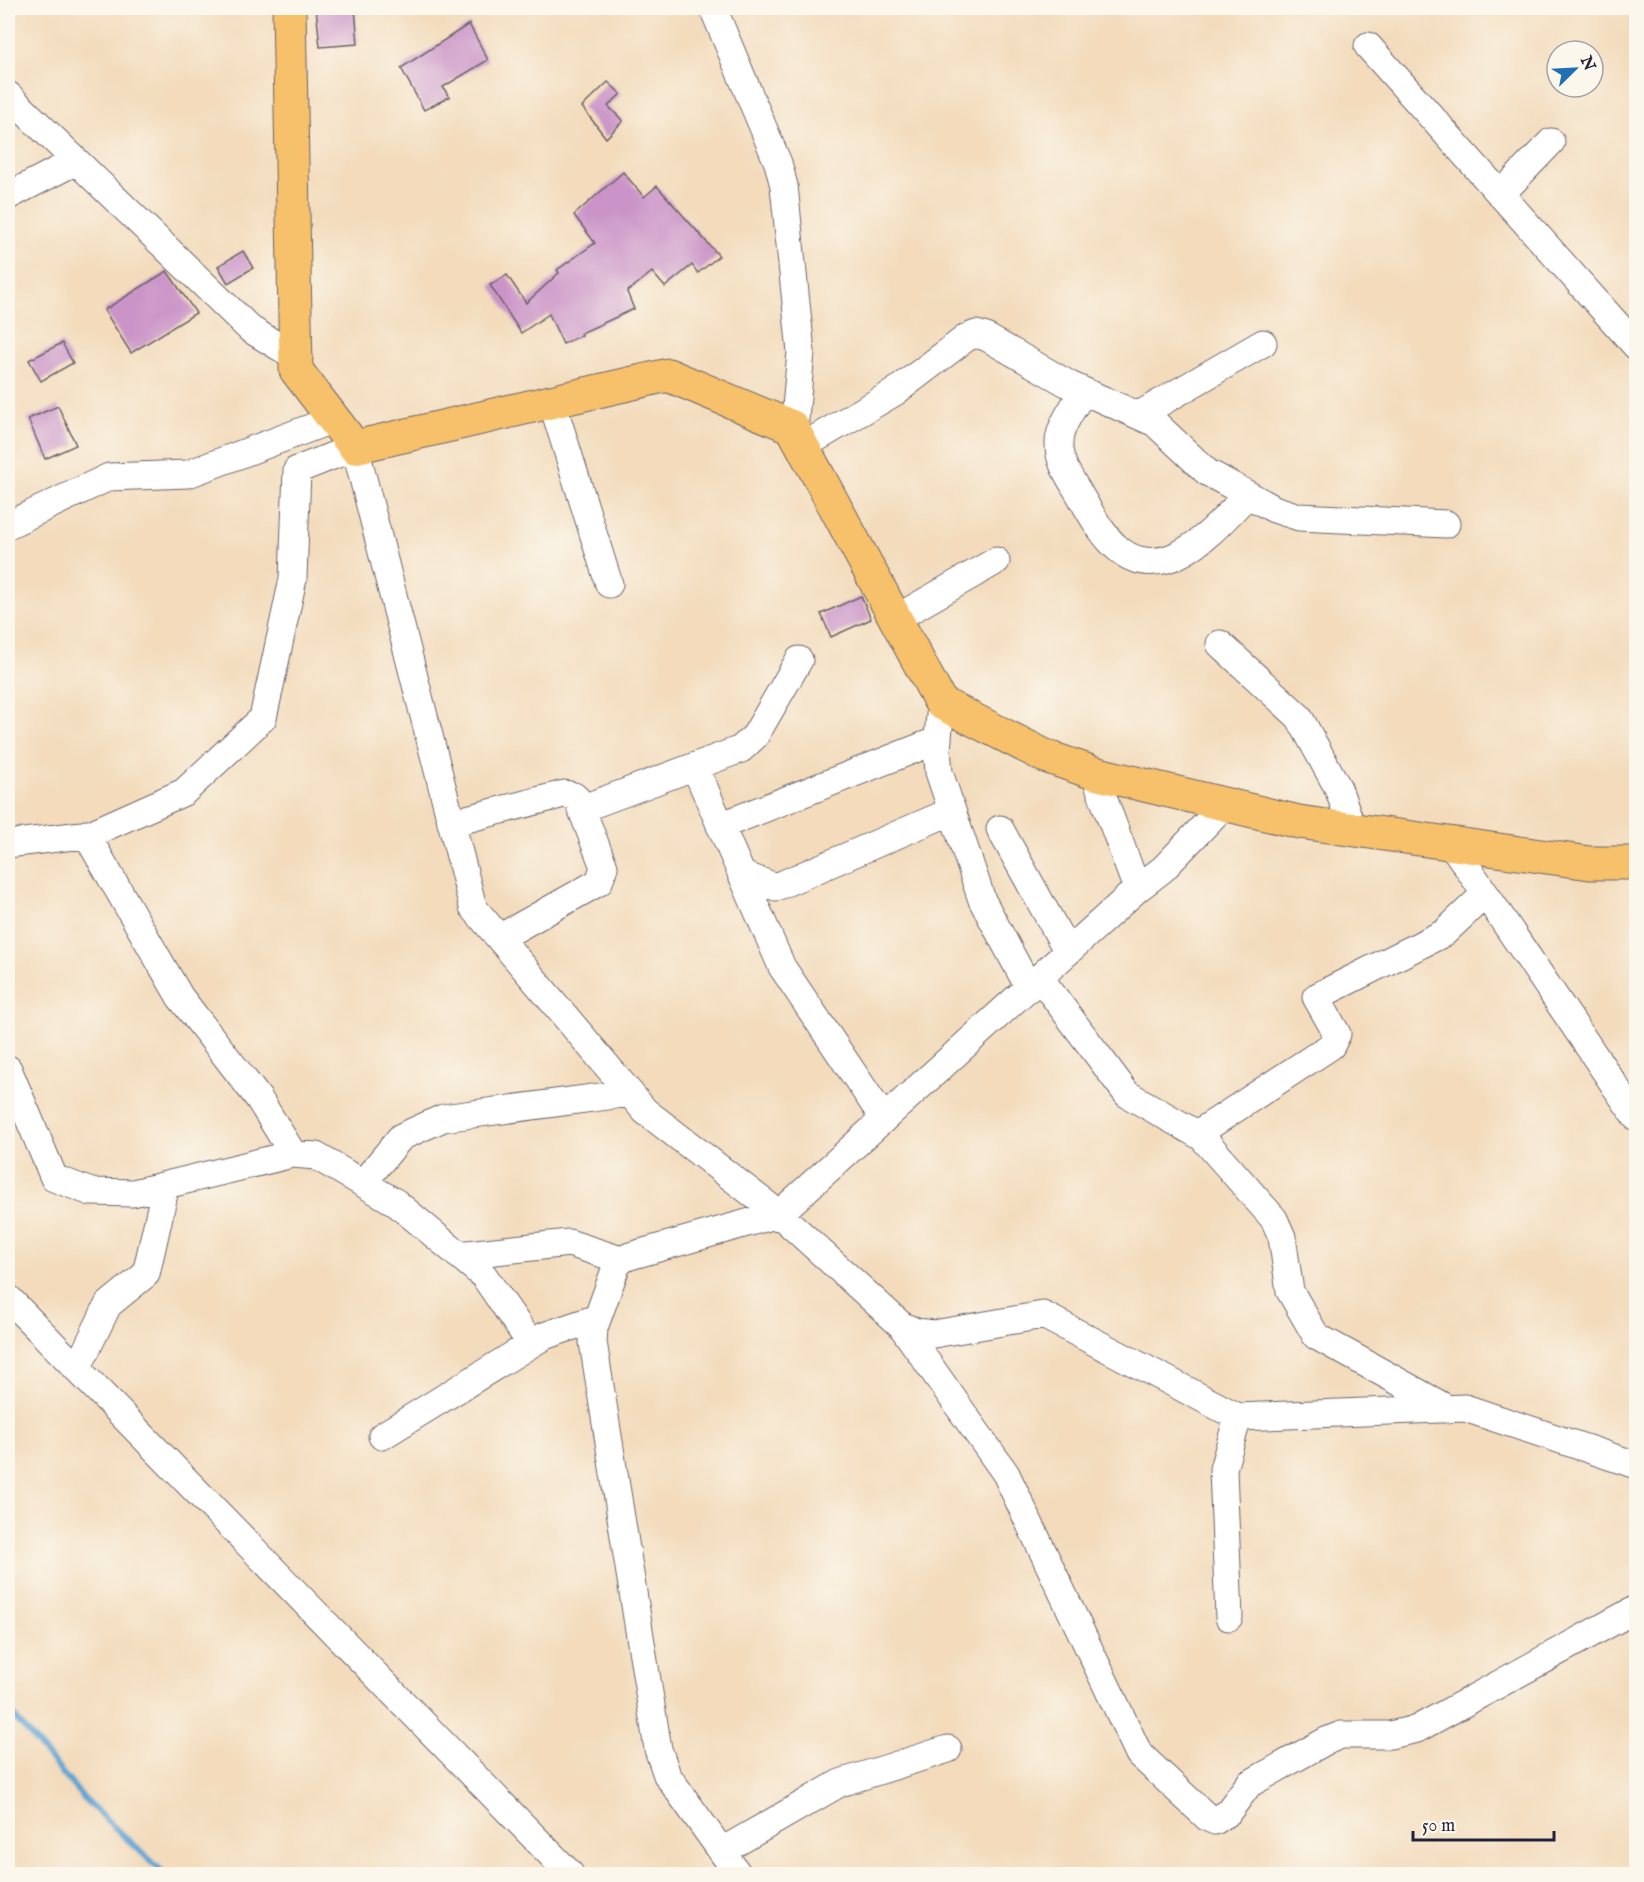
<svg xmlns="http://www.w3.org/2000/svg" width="1644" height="1882" font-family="'IM FELL English',serif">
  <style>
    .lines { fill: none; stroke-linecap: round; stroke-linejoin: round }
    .stream { stroke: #5ba3d2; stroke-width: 6 }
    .building { fill: #cb94c8 }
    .minor-casing { stroke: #6b6368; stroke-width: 29 }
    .major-casing { stroke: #6b6368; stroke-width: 35 }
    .minor { stroke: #fff; stroke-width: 27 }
    .major { stroke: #f6c16b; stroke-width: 33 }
  </style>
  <rect width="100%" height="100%" fill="#fbf7ec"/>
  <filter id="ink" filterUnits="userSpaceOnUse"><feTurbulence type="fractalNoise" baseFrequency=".0167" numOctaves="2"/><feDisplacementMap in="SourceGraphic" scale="12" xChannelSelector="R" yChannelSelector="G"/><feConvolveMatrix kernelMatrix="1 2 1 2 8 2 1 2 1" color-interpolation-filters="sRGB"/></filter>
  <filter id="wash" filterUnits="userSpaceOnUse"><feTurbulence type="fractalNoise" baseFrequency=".008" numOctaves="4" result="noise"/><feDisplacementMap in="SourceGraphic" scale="24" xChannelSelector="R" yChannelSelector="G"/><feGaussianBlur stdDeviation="1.35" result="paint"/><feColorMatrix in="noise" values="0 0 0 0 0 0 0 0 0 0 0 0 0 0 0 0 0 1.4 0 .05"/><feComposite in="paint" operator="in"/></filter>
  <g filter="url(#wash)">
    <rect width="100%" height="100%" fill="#f3dbbc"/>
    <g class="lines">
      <!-- stream -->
      <path class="stream" d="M8,1709l77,91 80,74"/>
    </g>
    <g id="blocks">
      <!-- building -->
      <path class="building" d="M316,8h39l3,36 -38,3z
        M469,24l19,36 -45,27 6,10 -25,13 -23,-42z
        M608,82l13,12 -13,12 15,15 -17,17 -24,-31z
        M623,172l21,25 13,-11 62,70 -21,17 -6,-8 -27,22 -13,-15 -25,20 7,17 -53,24 1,2 -19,9 -14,-30 -28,19 -31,-48 17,-10 19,28 33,-30 -2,-3 38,-27 -21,-28z
        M243,251l10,17 -25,15 -10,-17z
        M167,271l29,42 -65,40 -27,-43z
        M62,343l11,20 -32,18 -12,-21z
        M58,406l18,39 -31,14 -17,-40z
        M861,596l10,23 -40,18 -10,-23z"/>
    </g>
  </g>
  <g filter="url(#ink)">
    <use href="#blocks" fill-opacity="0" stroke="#6b6368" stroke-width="1.5"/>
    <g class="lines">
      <defs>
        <path id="minor" d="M713,8l65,155 6,23 17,166 -7,78
          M1368,46l268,300
          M8,95l242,234 46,28
          M1501,194l50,-52
          M8,196l66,-34
          M1083,391c-8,16 -25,35 -24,54 0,19 12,34 21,50 20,35 43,81 93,62 29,-12 53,-40 74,-62
          M552,402l57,182
          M1139,415l124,-72
          M803,446l92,-54 71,-54 10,-4 10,3 84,48 85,38 52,49 67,37 25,8 147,7
          M8,525l101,-48 79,-3 146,-55
          M895,619l101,-58
          M1220,644l79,73 39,71 15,42
          M941,703l-4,47 2,22 43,128 47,88
          M695,767l87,200 102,152
          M1094,773l43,116
          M581,809l160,-60 14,-13 44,-76
          M451,823l113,-29 10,2 4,4 26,67 -5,15 -100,56
          M720,826l218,-86
          M1000,829l68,123
          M86,834l94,163 79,102 34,55
          M1451,843l185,274
          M8,844l82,-10 94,-42 79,-74 30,-139 4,-109 58,-23 118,460 172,204 134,103 122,111 15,7 18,2 109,-19 195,102 227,-9 171,57
          M741,874l35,13 176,-76
          M1040,978l87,116 75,43 72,82 8,18 8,54 26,45 132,73
          M8,1069l46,109 37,14 42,1 160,-39 23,2 79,46 89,74 47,68
          M1197,1134l134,-88 6,-12 -21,-37 128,-64 41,-39
          M363,1183l38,-46 42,-19 187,-25
          M458,1255l111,-12 52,17
          M8,1298l562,576
          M901,1325l105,149 133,280 69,64 7,3 13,-9 21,-28 77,-43 15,-6h49l27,-6 219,-120
          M77,1369l31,-64 38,-31 20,-89
          M382,1436l162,-100 53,-18
          M1229,1617l-6,-148 15,-52
          M722,1851l118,-68 108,-34
          M738,1874l-71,-99 -9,-26 -65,-407 1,-14 22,-61 5,-7 9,-4 149,-42 358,-325 26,-20 63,-66"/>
        <path id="major" d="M289,8l7,362 59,77 313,-72 124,52 149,276 104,53 49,17 205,49 291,41h46"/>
      </defs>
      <!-- minor casing -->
      <use href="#minor" class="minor-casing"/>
      <!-- major casing -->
      <use href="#major" class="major-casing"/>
      <!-- minor -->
      <use href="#minor" class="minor"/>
      <!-- major -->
      <use href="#major" class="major"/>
    </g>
  </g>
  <!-- margin -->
  <rect width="1644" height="1882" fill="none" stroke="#fbf7ec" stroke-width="30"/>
  <!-- north arrow -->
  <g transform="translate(1575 69) rotate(66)"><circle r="28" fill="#fbf7ec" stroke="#a4a2a5" stroke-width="1.5"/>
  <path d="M0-4.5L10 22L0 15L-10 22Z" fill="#1f6fb2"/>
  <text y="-9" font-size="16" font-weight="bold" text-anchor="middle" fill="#22223b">N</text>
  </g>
  <!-- scale -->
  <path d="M1413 1831v9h141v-9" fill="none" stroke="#22223b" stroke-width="3"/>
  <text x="1422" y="1831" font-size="18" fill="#22223b" stroke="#fbf7ec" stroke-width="4.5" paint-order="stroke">50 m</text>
</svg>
